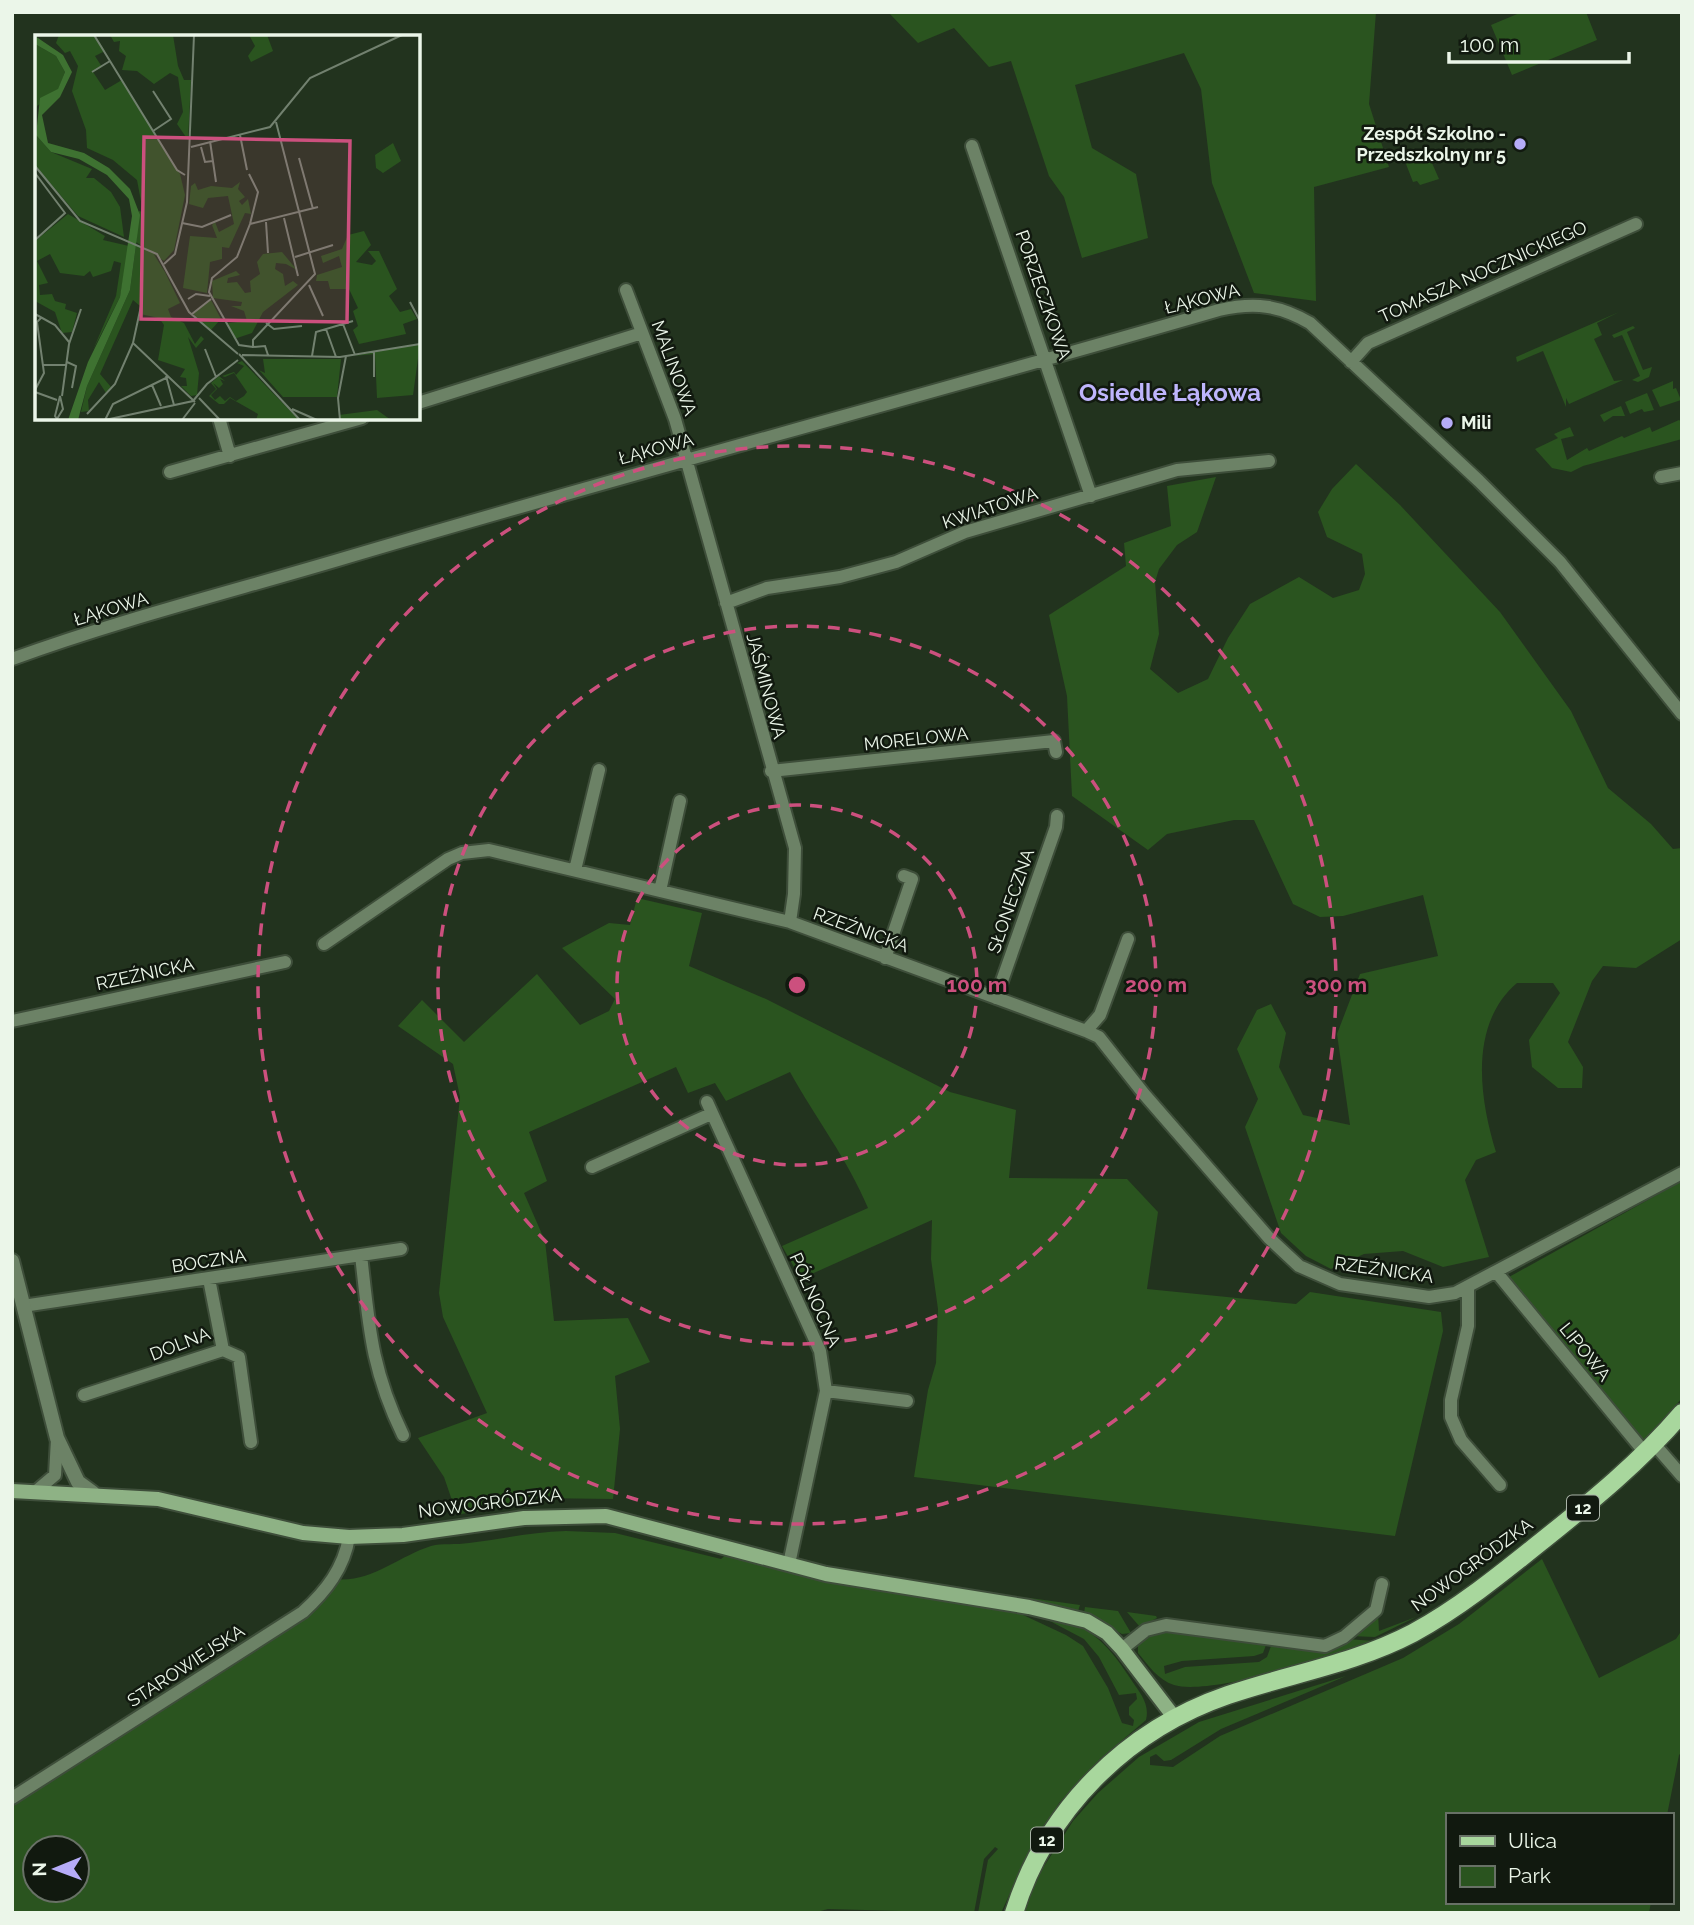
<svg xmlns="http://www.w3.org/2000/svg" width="1694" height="1925" font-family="Raleway,sans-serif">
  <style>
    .green { fill: #2a541f; fill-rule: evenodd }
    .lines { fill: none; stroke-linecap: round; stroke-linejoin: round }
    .minor-casing { stroke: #3e4e3a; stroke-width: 16 }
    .tertiary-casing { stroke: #3e4e3a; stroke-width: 18 }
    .secondary-casing { stroke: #3e4e3a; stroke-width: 18 }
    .primary-casing { stroke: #3e4e3a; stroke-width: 21 }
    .minor { stroke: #6c8266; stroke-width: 12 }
    .tertiary { stroke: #6c8266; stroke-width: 14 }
    .secondary { stroke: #8eb285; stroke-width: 14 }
    .primary { stroke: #a8d79d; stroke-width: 18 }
    .ring { fill: none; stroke: #cc507e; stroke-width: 3.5; stroke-dasharray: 12 9 }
    .poi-dot { fill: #b6acf8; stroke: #11190f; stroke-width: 2.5 }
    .labels { text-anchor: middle; stroke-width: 5; stroke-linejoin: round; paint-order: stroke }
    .shield { fill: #11190f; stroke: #aab4a8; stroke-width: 2 }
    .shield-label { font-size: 16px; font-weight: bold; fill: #ebf6e9 }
    .poi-label { font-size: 18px; font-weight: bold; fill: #ebf6e9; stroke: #11190f; text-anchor: end }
    .street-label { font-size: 18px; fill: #ebf6e9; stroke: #11190f }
    .district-label { font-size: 24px; font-weight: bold; fill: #beb5fc; stroke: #11190f }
    .inset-road { fill: none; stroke: #72816f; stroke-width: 2 }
    .view { fill: #cc507e; fill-opacity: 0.15; stroke: #cc507e; stroke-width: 3.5 }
    .inset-edge { fill: none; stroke: #ebf6e9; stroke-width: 3.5 }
    .centre { fill: #cc507e; stroke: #11190f; stroke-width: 3.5 }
    .ring-label { font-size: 21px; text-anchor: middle; font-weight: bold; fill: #cc507e; stroke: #11190f; stroke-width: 5; stroke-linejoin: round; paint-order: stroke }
  </style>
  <rect width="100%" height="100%" fill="#22331e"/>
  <!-- green -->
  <path class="green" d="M888,12h488l-7,92 20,63 -75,20 2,114 -62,-8 -42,-110 -11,-94 -17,-36 -109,32 17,63 44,26 12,64 -66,20 -18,-61 -15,-21 -38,-115 -22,6 -35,-39 -36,15z
    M1522,12h64l11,28 -85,35 -21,-50z
    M1425,149l8,5 -1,9 7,16 -19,6 -3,-4 -4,1 -7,-18 10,-4 -1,-7z
    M1619,312l-22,11 5,12 -8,4 20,42 9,-1 -54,24 -3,-6v9l-23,-56 -26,11 -1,-5z
    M1633,326l2,2 -8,4 16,38 9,-3 -3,10 -11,5 -6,-2 8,-4 -18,-41 -8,3 -2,-3z
    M1673,381v8l3,-1 5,12 -21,7 -8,-17z
    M1647,393l7,17 -10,2 -2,-3 -12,5 -5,-12z
    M1621,406l4,10h-12l-9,6 -4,-7z
    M1679,420l3,2v17l-99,27 -12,6 -19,-4 -17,-19 23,-11 -4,-4 16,-7 4,9 -13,3 6,21 20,-12 2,3 33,-15 2,2 26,-11 2,5z
    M1356,464l44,41 100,107 71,99 37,77 43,36 22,25 9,-1v91l-46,29 -33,-2 -11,15 -24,61 15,25 -1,21h-24l-26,-21 -3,-27 31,-47 -7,-10h-36c-48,41 -38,114 -21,169l-20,8 -11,20 24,77 -46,10 -40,-16 -39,3 -33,15 -25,-13 -25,-23 -36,-106 13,-28 -21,-50 20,-39 14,-6 15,29 -7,34 24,48 47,10 -13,-91 23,-60 78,-18 -15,-61 -80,21 -23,1 -27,-13 -39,-84h-20l-67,14 -19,16 -76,-54 -5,-100 -18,-81 77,-49 -2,-23 47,-17 -4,-40 49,-9 -19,55 -20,13 -18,24 -4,13 4,52 -9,35 28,24 30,-14 20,-41 22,-34 49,-27 34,21 26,-8 6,-16 -3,-20 -35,-17 -9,-25 14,-23z
    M637,898l65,15 -13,53 77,33 184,93 66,18 -7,68 118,1 31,33 -11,77 149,15 14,-12 131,20 2,19 -48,205 -481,-59 14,-87 8,-27 2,-54 -7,-50 1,-39 -125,56 -9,-2 -16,-28 86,-38c-21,-50 -52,-89 -78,-136l-64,29 -11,-18 -27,10 -12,-26 -147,65 18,49 -23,12 21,48 9,80 74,-3 22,44 -35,14 5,53 -7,70 -77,-1 -79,17 -13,-38 -26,-39 69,-25 -44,-96 -4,-24 21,-196 -7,-33 -55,-38 24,-26 42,42 73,-68 43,51 29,-14 6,-12 -53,-51 47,-25 21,2z
    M1682,1181v217l-35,40 -7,2 -111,-134 -20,-29z
    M566,1531l49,2 106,26 6,-5 103,27 191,33 45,21 17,11 25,42 14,35 11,3 1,-6 -5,-5v-8l8,-8 -1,-6 -17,2 -20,-38 -15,-18 -36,-19c40,-1 64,30 84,61 8,12 18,23 14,39l-45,38 -42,45 -31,51 -27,59h-23l10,-53 10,-11 -3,-2 -11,12 -10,54 -146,-4 -15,4h-801v-114l306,-202 16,-18c35,5 65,-23 97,-33 11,-3 25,-1 38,-3 32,-4 63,-11 97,-12zM35,1848h42v42h-42z
    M1542,1559l57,119 77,-39 6,-9v122l-3,3 -12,60h-220v87h204l-2,11h-623v-10l15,-32 32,-50 25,-28 41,-36 60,-35 147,-46 -125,53 -50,31 -7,1 -8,-7 -6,3v8l23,2 47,-31 183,-78 56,-34z
    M1030,1598l50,7 -2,6 -47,-9z
    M1085,1607l33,4 13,22 -9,1 -38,-21z
    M1127,1612l29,4 1,2 -17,9z
    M1378,1614l1,17 37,-14 -41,20 -25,-1z
    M1162,1632l104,13 -3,8 -9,3 -72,5 -18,5 1,8 20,-7 74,-5 8,-5 4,-11 45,5 31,-12 27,2c-35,16 -166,55 -200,44 -16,-5 -26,-20 -36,-32v-9l14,-11z"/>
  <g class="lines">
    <defs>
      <path id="minor" d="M972,146l119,350
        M626,290l49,129 120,429 -1,46 -4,28
        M1351,362l17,-19 268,-119
        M418,403l224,-70
        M219,418l11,38
        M170,472l192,-54
        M1661,477l21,-4
        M726,603l41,-15 73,-11 56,-15 69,-30 212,-62 92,-9
        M12,659c107,-39 218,-67 326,-99 293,-87 588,-165 881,-250 36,-8 60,-5 91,13l169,158 81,81 122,152
        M771,771l283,-30 2,11
        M575,870l24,-100
        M660,891l20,-90
        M324,944l124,-85 14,-6 27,-3 301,72 296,109 13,6 45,57 125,144 30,28 41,18 89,13 26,-4 227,-120
        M885,958l27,-79 -8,-3
        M996,998l60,-171 1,-11
        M12,1021l273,-59
        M1086,1031l14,-16 28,-76
        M707,1102l113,249 6,40 -37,173
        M592,1167l119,-53
        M361,1255c8,71 10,114 42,180
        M1497,1273l149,181
        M1468,1288v38l-17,74v17l10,23 39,45
        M23,1306l378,-57
        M223,1350l16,7 12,85
        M826,1391l81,10
        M84,1395l139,-45 -14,-71
        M1655,1445l27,31
        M35,1492l20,-17 2,-36
        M1122,1649l24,-19 20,-5 159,21 19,-9 32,-27 6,-26
        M12,1798l291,-186c23,-21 41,-44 46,-75"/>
      <path id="tertiary" d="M12,1261l45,177 21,44 15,11"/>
      <path id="secondary" d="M12,1491l146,8 145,34 46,4 54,-2 121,-17 82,-2 220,58 203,33 58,14 20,12 15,16 52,68"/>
      <path id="primary" d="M1014,1913c32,-103 112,-183 214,-218 61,-21 126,-31 185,-62 46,-25 88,-59 129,-92 50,-40 98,-79 140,-128"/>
    </defs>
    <!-- minor casing -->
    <use href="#minor" class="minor-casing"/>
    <!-- tertiary casing -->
    <use href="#tertiary" class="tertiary-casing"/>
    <!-- secondary casing -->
    <use href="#secondary" class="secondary-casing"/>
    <!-- primary casing -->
    <use href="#primary" class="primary-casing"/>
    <!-- minor -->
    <use href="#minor" class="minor"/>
    <!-- tertiary -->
    <use href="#tertiary" class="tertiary"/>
    <!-- secondary -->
    <use href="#secondary" class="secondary"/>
    <!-- primary -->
    <use href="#primary" class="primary"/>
  </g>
  <!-- distance rings -->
  <g class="ring">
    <circle cx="797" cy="985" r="180"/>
    <circle cx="797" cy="985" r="359"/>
    <circle cx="797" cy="985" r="539"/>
  </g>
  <!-- markers -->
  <g class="poi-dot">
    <circle cx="1520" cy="144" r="7"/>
    <circle cx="1447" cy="423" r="7"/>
  </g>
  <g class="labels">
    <!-- shield labels -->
    <g class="shield">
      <rect x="1567" y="1495.5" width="32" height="25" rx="5"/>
      <rect x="1031" y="1827.5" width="32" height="25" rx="5"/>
    </g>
    <g class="shield-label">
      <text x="1583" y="1514">12</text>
      <text x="1047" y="1846">12</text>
    </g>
    <!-- poi labels -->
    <g class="poi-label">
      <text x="1506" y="140">Zespół Szkolno -<tspan x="1506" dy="21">Przedszkolny nr 5</tspan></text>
      <text x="1461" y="429" text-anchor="start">Mili</text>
    </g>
    <!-- street labels -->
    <g class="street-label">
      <text transform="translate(1483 272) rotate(-24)" y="6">TOMASZA NOCZNICKIEGO</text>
      <text transform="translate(1043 295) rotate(71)" y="6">PORZECZKOWA</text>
      <text transform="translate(1202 299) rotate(-14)" y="6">ŁĄKOWA</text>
      <text transform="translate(674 368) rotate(70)" y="6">MALINOWA</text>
      <text transform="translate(656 449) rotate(-15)" y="6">ŁĄKOWA</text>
      <text transform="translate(990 508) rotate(-18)" y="6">KWIATOWA</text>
      <text transform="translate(111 609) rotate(-17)" y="6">ŁĄKOWA</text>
      <text transform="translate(766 686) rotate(75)" y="6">JAŚMINOWA</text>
      <text transform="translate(916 739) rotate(-6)" y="6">MORELOWA</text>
      <text transform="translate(1011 901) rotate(-71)" y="6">SŁONECZNA</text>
      <text transform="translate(861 930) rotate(20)" y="6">RZEŹNICKA</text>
      <text transform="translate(145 974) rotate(-12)" y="6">RZEŹNICKA</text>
      <text transform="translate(209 1261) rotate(-9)" y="6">BOCZNA</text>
      <text transform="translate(1384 1270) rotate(8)" y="6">RZEŹNICKA</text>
      <text transform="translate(815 1300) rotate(66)" y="6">PÓŁNOCNA</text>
      <text transform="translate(180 1344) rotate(-21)" y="6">DOLNA</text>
      <text transform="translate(1585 1352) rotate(51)" y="6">LIPOWA</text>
      <text transform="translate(490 1503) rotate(-7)" y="6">NOWOGRÓDZKA</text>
      <text transform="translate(1472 1565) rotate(-36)" y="6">NOWOGRÓDZKA</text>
      <text transform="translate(186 1666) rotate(-33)" y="6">STAROWIEJSKA</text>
    </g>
    <!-- district labels -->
    <g class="district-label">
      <text x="1170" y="401">Osiedle Łąkowa</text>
    </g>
  </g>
  <!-- overview -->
  <g transform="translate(35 35)">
    <rect width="385" height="385" fill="#22331e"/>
    <path d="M24,0h36l10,16 -10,5 7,11 -9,5 12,18 17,-10 58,94 5,21 -11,55 -10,11 -28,-19 3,-31 4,1 -6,-32 -24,-20 -26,-12 -1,-18 -14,-39 6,-25 -8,-15 -5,2 -9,-10zM75,0h63l5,31 6,14h7l-3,60 -11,-16 6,-12 -5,-35 -8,-4 -16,11 -17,-13 -15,-1 4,-14 -7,-5 1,-10 -6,1zM214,0h18l6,16 -22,11 -3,-6 7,-10zM0,9l21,12 9,16 -7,18 -21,16 -2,13zM0,89l1,11 15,17 41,17 -6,9h8l17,14 9,15 4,30 -46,-21 -43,-51zM358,108l8,18 -18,12 -7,-5 -1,-13zM205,147l-2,7 7,8 -6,4 3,4 6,-6 3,15 -6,-1 -16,35 -7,-1v12l-12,3 -3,31 -24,-5 7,-52 27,2 -5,-13 3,-3 4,10 15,-8 -6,-28 -20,2 -5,10 -14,-4 2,-18 4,-3 3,7 13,-4 21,2zM33,179l37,22 -2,4 26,6 -9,51 -27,53 23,-54 5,-33 -7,-2 -3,10 -18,6 -3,-6 -6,5 -24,-3 -10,-19 -13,7 11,22 -9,2 1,10 12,-1 3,7 11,3 -1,5 12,4 -5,19 -10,1 -7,-21 -20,-11v-60zM329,196l7,14 -15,17 16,3 4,-4 -8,-10h11l18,38 -8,7 11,16 11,-3 6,10 -14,5 3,10 -47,10 -6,-14 5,-4 -5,-15 5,-3 -9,-19h-19l-2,-8h-12l1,-6 25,-8 -3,-11 -16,7 -2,-7 21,-7 6,-14zM101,210l17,8 12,19 15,31 -12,6 3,8 13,6 11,21 6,-8 3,3 -8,9 -8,-11 11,36 -2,22 -6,1 -10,-10h6l-1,-8 -6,-1 5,-8 -27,-9 6,-35 -5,-7 -19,-4v-8l-7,-6 -33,74 11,13 -5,6 -7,-11 -11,18 1,11 -8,1 6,-26 43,-96zM247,217l15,18 -11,-6 -10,-1 -1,6 8,5 2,12 8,-5 5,4 -35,27 -11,21 -18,6 -6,-16 19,-2 -3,-10 -13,-5h10l1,-4 -29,-4 -1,-17 24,-10 4,4 -12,3 -1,5 10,-1 8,11 6,-1 -1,-11 10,-7 -3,-12 6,-8zM176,265l10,19 -10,11 -18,-16zM385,309l-7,51 -36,3 -2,-44 -22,2zM228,324h78l-4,38h-54l-24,-27 6,3zM207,326l57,59h-43l2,-6 -28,-16 -6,6h-5l-10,-8 7,-7 -5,-6 8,-7 6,5 -5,-2 3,5 -4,4 -6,-5 4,6 -6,6 4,5 5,-4 5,5 5,-4 6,4 8,-5 3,-4 -13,-19 -9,4 -3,-1 12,-4 2,3 8,-9 -7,-3zM342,375l14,10h-50l-2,-5z" fill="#2a541f"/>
    <path d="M0,1l28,19 9,17 -12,25 -18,18 6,28 36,10 25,15 21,21 10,26 -10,75 -43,96 -9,34h-10l20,-58 32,-65 12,-81 -3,-17 -22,-24 -28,-16 -28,-7 -15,-17 4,-37 18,-9 7,-17 -9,-16 -21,-12z" fill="#3e7231"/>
    <path class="inset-road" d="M59,0l83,135 8,5M57,37l18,-11M118,96l18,-12 -18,-28M205,100l7,35M175,106l6,41M156,112l79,-20 40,-49 92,-43M166,112l4,15 8,-1M264,123l14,51M0,131l45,55 77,33 32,58 49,42M0,138l30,40 -30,27M214,139l9,18 -8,32 -13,33 -25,21 -3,14 30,53 14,2M249,183l14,58M231,187l2,31M147,188l20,4 29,-12M215,189l68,-17M260,222l38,-12M129,229l11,-10 12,-52 7,-167M274,250l14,31M153,264l8,-5 14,2M375,267l10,19M0,279l20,11 14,17M157,279l19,-15M231,288l8,6 28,-3M308,289l12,31M291,294l10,28M98,308l62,59M170,314l11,28M204,319l61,66M207,320l98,2 80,-13M233,320l-3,-9 -12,1v-7l62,-66 -39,-152M277,321l4,-24 37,-11M32,327l9,4 -4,22M8,330h23M131,341l8,29M339,342v-25M117,350l9,21M0,355l9,-17 -7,-51 4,-4M0,357l22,8M25,361l3,13 -6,10 -2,-3zM27,361l7,-52 12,-35M164,363l21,22M257,374l25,11M52,379l28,-30 18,-41 8,-37M70,385l8,-16 55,-27M70,385l88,-19 14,-17 31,-24M147,385l13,-17M305,385l-2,-22 8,-42"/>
    <path class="view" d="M109,102l206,4 -3,181 -206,-3z"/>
    <rect width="385" height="385" class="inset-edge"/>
  </g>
  <circle cx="797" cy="985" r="10" class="centre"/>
  <g class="ring-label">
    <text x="977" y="992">100 m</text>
    <text x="1156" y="992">200 m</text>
    <text x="1336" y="992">300 m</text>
  </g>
  <!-- border -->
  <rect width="1694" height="1925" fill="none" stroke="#ebf6e9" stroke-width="28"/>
  <!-- legend -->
  <rect x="1446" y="1813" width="228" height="91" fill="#11190f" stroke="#687166" stroke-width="2"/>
  <rect x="1460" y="1836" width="35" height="10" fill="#a8d79d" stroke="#687166" stroke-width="2"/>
  <text x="1508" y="1848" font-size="21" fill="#ebf6e9">Ulica</text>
  <rect x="1460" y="1866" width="35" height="21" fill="#2a541f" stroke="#687166" stroke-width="2"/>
  <text x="1508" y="1883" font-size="21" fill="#ebf6e9">Park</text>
  <!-- north arrow -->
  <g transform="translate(56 1869) rotate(269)"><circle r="33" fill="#11190f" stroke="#687166" stroke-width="2"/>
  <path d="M0-5L12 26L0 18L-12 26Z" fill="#b6acf8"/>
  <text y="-10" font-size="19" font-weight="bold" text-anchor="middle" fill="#ebf6e9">N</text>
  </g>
  <!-- scale -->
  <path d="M1449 52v10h180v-10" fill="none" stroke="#ebf6e9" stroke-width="3.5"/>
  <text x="1460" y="52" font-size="21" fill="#ebf6e9" stroke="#11190f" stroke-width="5" paint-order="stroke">100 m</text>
</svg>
